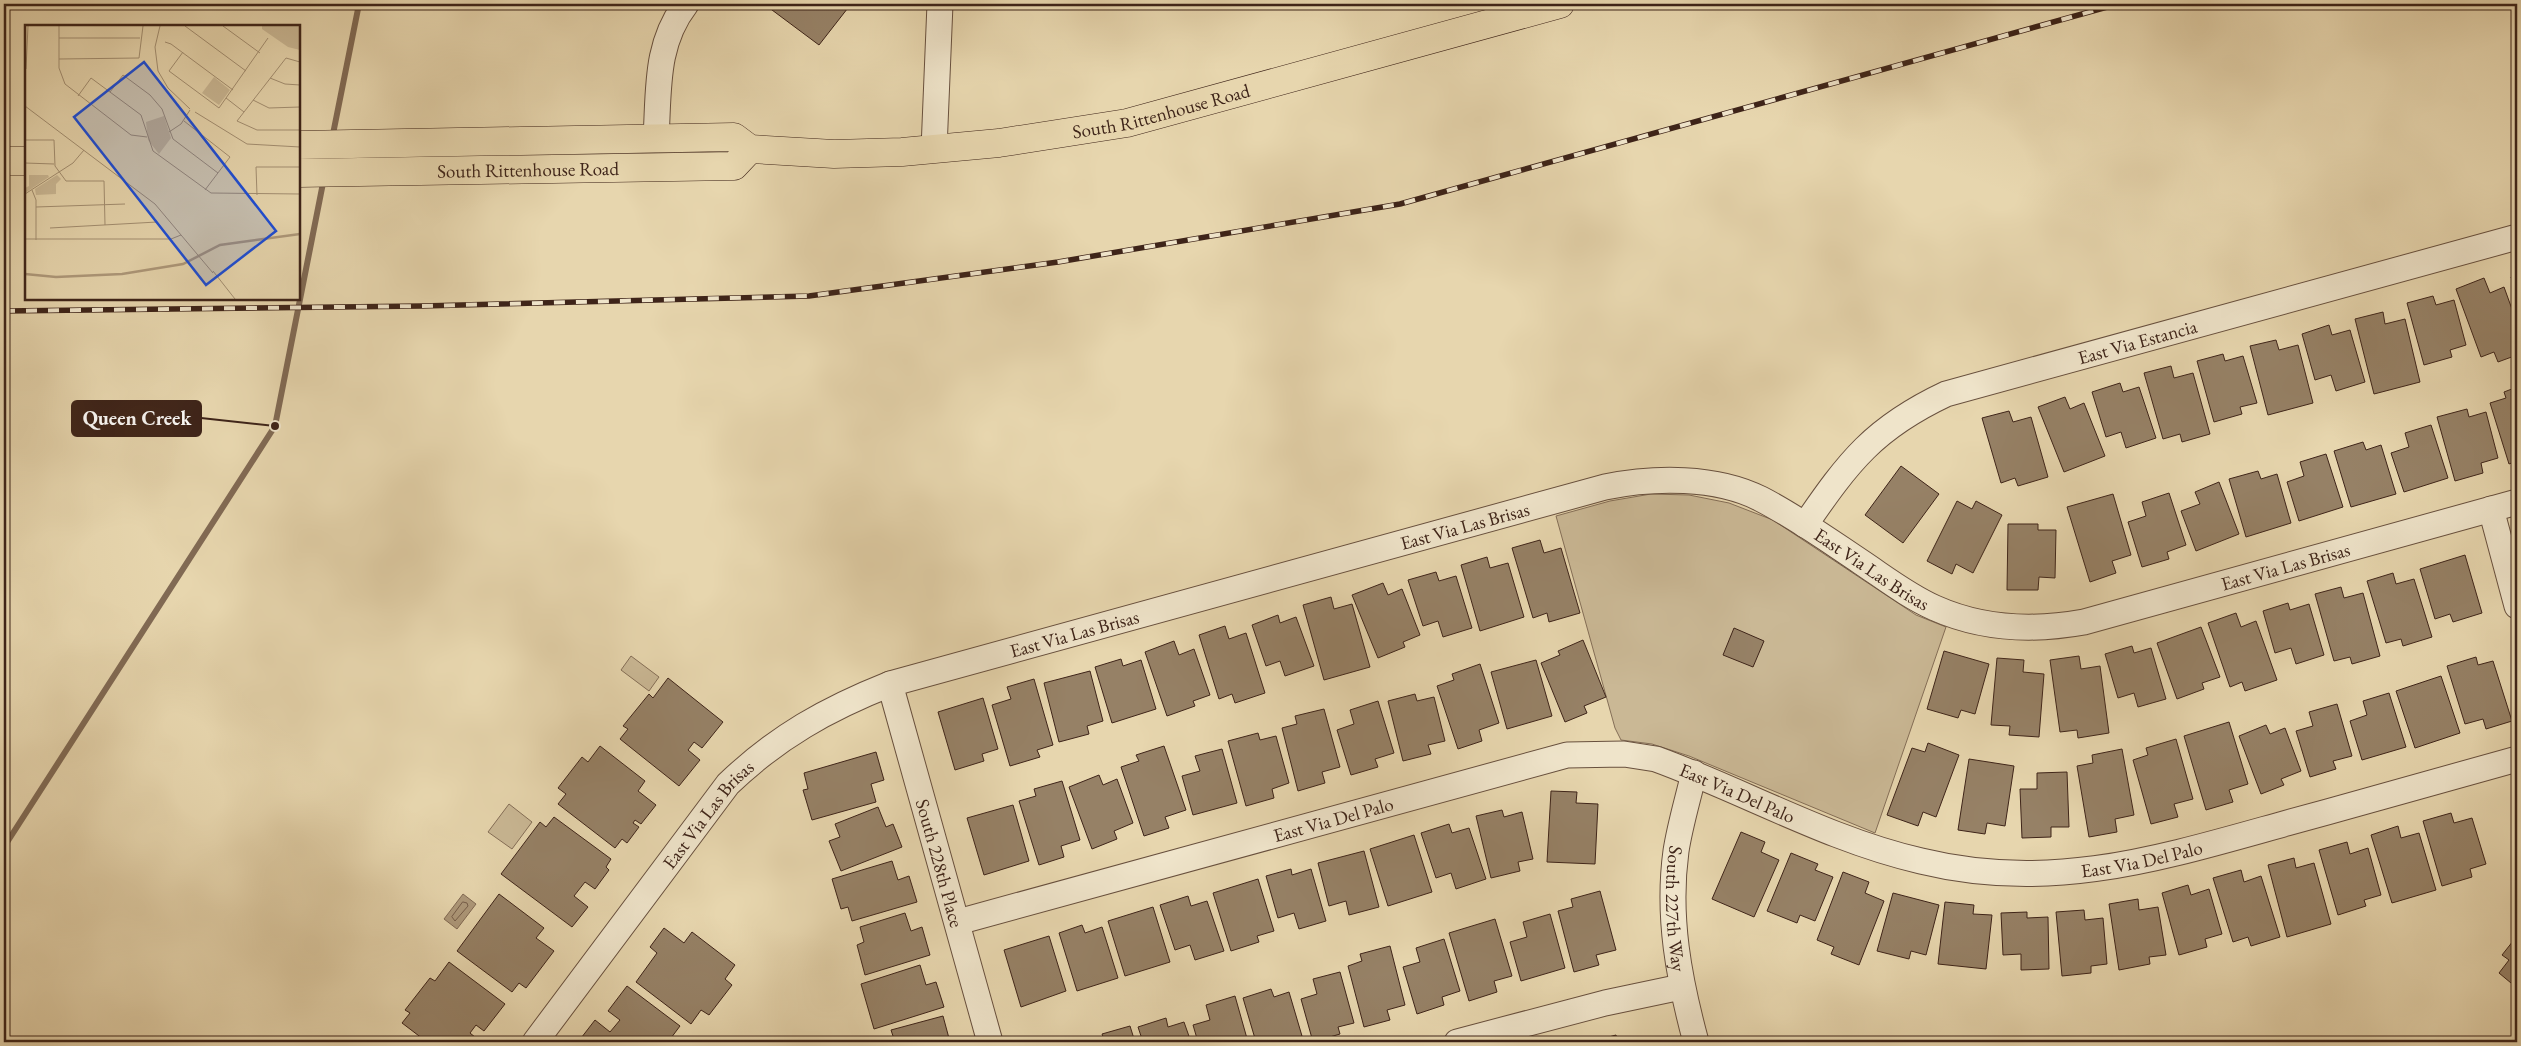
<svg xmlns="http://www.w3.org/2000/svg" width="2521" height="1046" font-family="'EB Garamond',serif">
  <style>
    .green { fill: #cab895; stroke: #846e57 }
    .water { fill: #ae997b; stroke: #816a54 }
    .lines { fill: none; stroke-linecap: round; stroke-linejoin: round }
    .shore { stroke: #765e4a; stroke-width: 1 }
    .stream { stroke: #816a54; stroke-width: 6 }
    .building { fill: #968166; stroke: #3e2419 }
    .minor-casing { stroke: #68503e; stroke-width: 27 }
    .major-casing { stroke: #3e2419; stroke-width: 29 }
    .minor { stroke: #efe4ca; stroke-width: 25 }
    .major { stroke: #e7d6ae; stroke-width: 28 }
    .rail-casing { stroke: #3e2419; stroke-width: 5.5 }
    .rail { stroke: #efe4ca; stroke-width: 4; stroke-dasharray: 11; stroke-linecap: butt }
    .labels { text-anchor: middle; stroke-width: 4.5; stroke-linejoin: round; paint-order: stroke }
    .street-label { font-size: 19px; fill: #3e2419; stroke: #efe4ca }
    .inset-river { fill: none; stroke: #ae997b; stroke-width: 2.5 }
    .inset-road { fill: none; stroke: #a38f72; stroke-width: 1 }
    .view { fill: #1d4ed8; fill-opacity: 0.15; stroke: #1d4ed8; stroke-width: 2.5 }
    .inset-edge { fill: none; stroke: #3e2419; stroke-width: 2.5 }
    .leader { fill: none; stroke: #3e2419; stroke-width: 2 }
    .callout-dot { fill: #3e2419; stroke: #efe4ca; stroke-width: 2 }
    .callout { fill: #3e2419; stroke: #3e2419; stroke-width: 2 }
    .callout-label { font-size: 20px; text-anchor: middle; font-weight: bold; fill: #fff }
  </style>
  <rect width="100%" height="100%" fill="#e7d6ae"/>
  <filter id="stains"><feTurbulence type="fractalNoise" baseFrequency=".004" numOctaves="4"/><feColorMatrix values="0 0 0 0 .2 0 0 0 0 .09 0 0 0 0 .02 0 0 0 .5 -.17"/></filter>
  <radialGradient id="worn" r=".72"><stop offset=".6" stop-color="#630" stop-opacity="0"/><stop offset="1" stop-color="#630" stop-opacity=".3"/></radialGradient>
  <!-- green -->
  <path class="green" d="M1651,494l38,1 40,8 44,17 143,95 30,12 -71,206 -186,-77 -37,-12 -31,-4 -6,-12 -59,-212 54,-15z
    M631,656l28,21 -10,14 -28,-21z
    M509,804l23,18 -20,27 -24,-17z"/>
  <!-- water -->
  <path class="water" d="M463,894l13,10 -19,25 -13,-10z"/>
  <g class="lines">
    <!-- shore -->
    <path class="shore" d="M463,902l4,1 1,3 -13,15 -3,-4z"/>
    <!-- stream -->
    <path class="stream" d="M332,139l27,-135
      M4,847l271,-421 49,-248"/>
  </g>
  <!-- building -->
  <path class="building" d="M764,4h87l-32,41z
    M2517,275v21l-6,-19z
    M2484,278l6,15 14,-6 13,36v32l-19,7 -4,-10 -13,5 -25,-68z
    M2433,296l3,9 18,-5 12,45 -16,5 2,7 -28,8 -17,-62z
    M2383,312l2,12 20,-5 15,63 -46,12 -19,-75z
    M2329,325l3,10 18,-5 15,52 -29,9 -5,-16 -16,5 -13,-46z
    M2276,340l3,10 19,-5 15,58 -45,12 -18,-69z
    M2223,354l2,7 18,-5 14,47 -17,4 2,7 -28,8 -17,-61z
    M2171,366l3,12 19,-5 17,61 -28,8 -2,-8 -17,5 -19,-66z
    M2120,383l3,9 16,-5 17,51 -30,10 -5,-16 -15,5 -14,-45z
    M2517,387v74l-8,3 -19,-61 16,-5 -2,-6z
    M2065,397l5,12 14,-6 21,53 -41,16 -26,-65z
    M2467,409l2,8 17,-5 12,46 -17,5 2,10 -28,8 -18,-64z
    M2009,411l4,11 18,-5 17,60 -30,9 -3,-8 -14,5 -19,-65z
    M2431,425l17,53 -44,14 -13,-39 18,-6 -4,-14z
    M2363,442l3,8 15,-5 15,49 -45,13 -17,-56z
    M2326,454l17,53 -44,14 -12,-39 17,-6 -4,-14z
    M1901,466l38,28 -36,49 -38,-28z
    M2258,471l3,8 16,-5 14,49 -45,14 -17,-58z
    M2219,482l20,52 -43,17 -15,-40 19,-7 -5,-12z
    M2169,493l17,52 -19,7 2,7 -27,8 -14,-45 18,-6 -4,-14z
    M2113,494l18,61 -19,6 4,12 -26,9 -23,-75z
    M1957,501l15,8 4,-8 26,14 -29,58 -17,-9 -4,10 -25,-13z
    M2008,524h30v6h18l-1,48 -16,-1 -1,13h-31z
    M1540,540l4,13 17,-5 19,65 -31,9 -2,-9 -14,5 -21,-70z
    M2465,555l17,58 -29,9 -3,-8 -15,5 -15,-50z
    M1487,557l3,11 18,-5 16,54 -44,14 -19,-66z
    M1436,572l3,9 17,-5 16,52 -29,9 -5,-16 -15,5 -15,-46z
    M2393,573l3,11 18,-5 18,58 -29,9 -2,-7 -15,4 -19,-62z
    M1383,583l5,12 14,-6 18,46 -17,7 2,5 -27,11 -26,-63z
    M2341,587l3,11 19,-5 17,63 -28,8 -2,-7 -16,4 -19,-67z
    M1331,597l3,12 18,-5 18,63 -46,13 -21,-75z
    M2288,603l2,7 19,-6 15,51 -28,9 -5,-16 -16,5 -12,-42z
    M2236,613l5,14 15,-6 21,59 -32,11 -3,-9 -12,5 -22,-64z
    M1278,615l2,8 16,-6 18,49 -29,10 -5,-15 -14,5 -14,-41z
    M1225,626l4,13 17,-6 19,60 -30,10 -3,-9 -13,5 -20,-64z
    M2201,627l19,50 -18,6 2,6 -27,10 -20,-56z
    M1734,628l30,13 -11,26 -30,-12z
    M1583,640l23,57 -22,9 3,7 -22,9 -24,-59 19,-8 -2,-4z
    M1174,641l5,14 15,-6 16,46 -17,6 2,5 -28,10 -22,-64z
    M2132,646l2,7 17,-5 15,51 -28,8 -4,-14 -16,5 -13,-44z
    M1944,651l45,13 -14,50 -14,-4 -3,8 -31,-9z
    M2079,656l2,13 19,-3 9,67 -31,5 -1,-8 -17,2 -10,-72z
    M2476,657l2,8 15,-4 19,60 -26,8 -3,-10 -18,5 -18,-58z
    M1997,658l27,2 -1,12 21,2 -5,63 -30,-2 1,-9 -19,-1z
    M1121,659l2,7 18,-6 15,49 -44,14 -17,-56z
    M1536,660l16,56 -45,13 -16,-57z
    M1480,664l19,59 -20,7 3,11 -24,8 -21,-63 17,-6 -2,-6z
    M1090,671l13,50 -16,5 2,8 -30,8 -15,-59z
    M2441,676l19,57 -45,15 -19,-57z
    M668,678l55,44 -21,26 -8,-6 -6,8 12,10 -21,26 -59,-47 8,-10 -5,-3 26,-32 4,4z
    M1034,679l19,66 -16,5 3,7 -30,9 -18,-61 19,-6 -4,-12z
    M2389,693l17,54 -44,13 -12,-39 17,-6 -4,-14z
    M1415,694l2,7 17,-4 11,44 -17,4 3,9 -28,7 -15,-60z
    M983,698l15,51 -16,5 2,7 -29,9 -17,-58z
    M1378,701l16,52 -19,6 3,8 -27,8 -14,-45 17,-6 -4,-14z
    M2337,704l15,52 -19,5 3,8 -26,8 -14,-46 17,-5 -4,-14z
    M1324,709l16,58 -18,5 3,11 -27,8 -16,-63 15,-4 -2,-8z
    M2229,722l19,62 -19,6 4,12 -27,8 -22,-74z
    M2266,725l4,9 15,-6 16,43 -20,8 3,6 -23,9 -22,-58z
    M1258,733l2,7 16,-4 13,47 -17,6 2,9 -28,8 -18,-65z
    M2176,739l17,60 -19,5 4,13 -27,7 -18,-64 15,-5 -2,-7z
    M1928,743l31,12 -23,62 -13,-5 -5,14 -31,-11 25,-67 13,4z
    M600,746l45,35 -7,10 18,14 -15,19 -6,-4 -2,3 6,4 -12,16 -5,-4 -7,9 -57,-44 8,-10 -8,-6 24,-31 6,5z
    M1164,746l22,64 -21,7 4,11 -25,8 -23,-69 18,-6 -3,-6z
    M1222,749l15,54 -44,12 -11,-39 18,-5 -5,-15z
    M2122,749l12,66 -19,4 2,13 -28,5 -12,-71 16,-3 -1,-8z
    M876,752l8,28 -13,4 5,18 -64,18 -9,-30 5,-1 -4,-16z
    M1969,759l45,7 -9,60 -18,-3 -2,11 -27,-4z
    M2067,772l2,55h-18v10l-29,1 -2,-49h17v-16z
    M1099,775l4,10 14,-6 16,44 -19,8 3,8 -25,10 -23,-62z
    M1062,781l18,59 -19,6 3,11 -25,8 -20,-64 17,-5 -2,-7z
    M1551,791l26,1 -1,11 22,1 -3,60 -48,-2z
    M1013,805l16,56 -45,14 -17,-57z
    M878,807l8,20 7,-3 9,23 -61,24 -12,-30 11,-4 -5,-13z
    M1502,810l2,7 18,-5 11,47 -15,3 2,9 -29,7 -15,-62z
    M2451,813l3,10 18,-5 14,46 -16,5 2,8 -30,9 -19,-65z
    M554,817l57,42 -5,8 3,3 -14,19 -10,-7 -11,14 14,11 -16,20 -71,-53 39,-52 6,5z
    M1449,824l3,9 17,-5 17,51 -30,10 -5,-16 -15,5 -15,-45z
    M2398,826l3,12 18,-5 17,57 -44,13 -21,-68z
    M1741,832l24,10 -4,10 18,8 -25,57 -42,-18z
    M1414,835l18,57 -44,14 -18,-57z
    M2347,842l3,12 18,-6 13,47 -17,5 2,6 -28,9 -19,-65z
    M1364,851l15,56 -30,8 -3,-14 -17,5 -11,-43z
    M1791,853l27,11 -3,6 18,7 -18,44 -15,-6 -3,8 -30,-12z
    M2294,858l2,10 18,-5 17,61 -44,13 -19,-72z
    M892,861l6,19 11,-4 8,26 -65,19 -4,-14 -7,2 -9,-30z
    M1291,869l1,6 19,-6 15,52 -27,8 -5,-16 -16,5 -12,-42z
    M2241,870l3,12 17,-6 19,61 -29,9 -3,-9 -15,5 -20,-64z
    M1843,872l26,10 -4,11 19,8 -25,64 -28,-11 3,-7 -17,-7z
    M1258,879l16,52 -17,5 2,6 -28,9 -18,-58z
    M2188,885l3,10 18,-6 13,45 -17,5 2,8 -28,8 -17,-62z
    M1600,891l16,59 -20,5 3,10 -25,7 -16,-61 15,-4 -2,-8z
    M1893,893l46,12 -13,50 -15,-4 -2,8 -32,-8z
    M499,894l45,34 -8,10 18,13 -28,37 -7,-5 -7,9 -55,-41z
    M1188,896l3,10 16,-5 17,50 -29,9 -5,-15 -15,5 -15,-45z
    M2138,899l1,11 19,-3 8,48 -17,2 1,7 -31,6 -10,-66z
    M1945,902l29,3 -1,9 19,1 -6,54 -48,-5z
    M1153,907l17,55 -45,14 -17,-55z
    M2084,910l1,10 18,-2 4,46 -16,2v7l-29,3 -6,-64z
    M2027,912v6l21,-1 1,52 -28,1v-16l-18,1 -2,-42z
    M905,913l6,18 11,-4 8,28 -65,20 -8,-30 7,-3 -4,-15z
    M1550,914l15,54 -44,13 -11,-39 17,-5 -4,-15z
    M1495,919l17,57 -18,5 3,11 -28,9 -20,-68z
    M1082,925l3,8 17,-6 16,51 -41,13 -18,-58z
    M664,928l20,15 8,-11 43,33 -10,14 7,6 -23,30 -8,-5 -10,14 -55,-42 21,-29 -7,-6z
    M1049,936l17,55 -45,16 -17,-57z
    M2517,936v52l-18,-15 10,-13 -7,-5z
    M1444,939l16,52 -18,6 2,8 -27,9 -14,-47 17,-5 -4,-14z
    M1390,946l15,59 -18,5 3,10 -26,7 -16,-61 14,-5 -2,-7z
    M449,962l56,42 -21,27 -8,-6 -6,8 11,9h-54l-25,-19 8,-10 -5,-3 25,-32 5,3z
    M920,965l6,20 10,-3 8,25 -70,22 -13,-45z
    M1340,972l14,51 -16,4 2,7 -27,8 -12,-43 16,-5 -4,-15z
    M627,986l53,40 -12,16h-90l17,-22 15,12 10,-12 -12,-9z
    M1271,989l3,8 15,-5 13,44 -16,6h-30l-13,-44z
    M1235,996l13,46h-50l-5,-17 17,-5 -4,-15z
    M943,1016l7,26h-55l-4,-12z
    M1166,1018l2,9 16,-5 7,20h-48l-5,-15z
    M1130,1026l5,16h-30l-3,-8z
    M1616,1035l2,7h-28z"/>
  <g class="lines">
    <defs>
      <g id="minor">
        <path d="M656,138c3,-48 -1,-94 30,-134"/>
        <path d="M934,149l6,-145"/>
        <path d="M2491,509l26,97"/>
        <path id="s1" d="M1805,525c44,-64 69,-97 141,-131l571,-157"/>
        <path id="s2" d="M890,684l100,358"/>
        <path id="s3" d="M1694,773c-6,26 -14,52 -18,78 -9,66 3,128 20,191"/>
        <path id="s4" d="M958,922l609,-167 57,-1 32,5c88,32 173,81 265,102 131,32 240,-3 366,-38 77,-21 154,-43 230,-64"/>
        <path id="s5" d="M535,1042l193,-258c49,-47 99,-75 162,-100l715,-197c49,-10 111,-11 156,12 35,18 67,41 100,63 24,16 47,34 74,46 47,21 99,23 149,14l433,-120"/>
        <path d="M1457,1042l148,-39 76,-16"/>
      </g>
      <g id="major">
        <path id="s6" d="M299,145l435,-8 16,12 84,5 68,-2 97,-9 128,-20 433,-119"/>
        <path d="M4,161h22"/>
        <path id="s7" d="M299,173l435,-7 16,-17"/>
      </g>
    </defs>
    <!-- minor casing -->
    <use href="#minor" class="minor-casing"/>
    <!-- major casing -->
    <use href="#major" class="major-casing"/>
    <!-- minor -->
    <use href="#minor" class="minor"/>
    <!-- major -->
    <use href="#major" class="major"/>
    <defs>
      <path id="rail" d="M4,311l418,-5 387,-10 249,-34 342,-58 718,-200"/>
    </defs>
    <!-- rail casing -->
    <use href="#rail" class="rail-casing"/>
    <!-- rail -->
    <use href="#rail" class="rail"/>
  </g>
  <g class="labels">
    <!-- street labels -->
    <g class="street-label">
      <text dy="7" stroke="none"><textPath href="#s6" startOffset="870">South Rittenhouse Road</textPath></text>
      <text dy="7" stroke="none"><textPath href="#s7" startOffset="229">South Rittenhouse Road</textPath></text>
      <text dy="7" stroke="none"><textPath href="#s1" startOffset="394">East Via Estancia</textPath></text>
      <text dy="7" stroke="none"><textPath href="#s5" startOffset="1110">East Via Las Brisas</textPath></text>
      <text dy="7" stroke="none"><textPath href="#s5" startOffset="1981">East Via Las Brisas</textPath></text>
      <text dy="7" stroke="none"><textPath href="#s5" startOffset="1546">East Via Las Brisas</textPath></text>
      <text dy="7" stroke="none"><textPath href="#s5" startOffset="705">East Via Las Brisas</textPath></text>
      <text dy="7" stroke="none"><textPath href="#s4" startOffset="809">East Via Del Palo</textPath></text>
      <text dy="7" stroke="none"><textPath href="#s5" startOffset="286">East Via Las Brisas</textPath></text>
      <text dy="7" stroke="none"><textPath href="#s4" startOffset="389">East Via Del Palo</textPath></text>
      <text dy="7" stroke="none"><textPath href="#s4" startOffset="1228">East Via Del Palo</textPath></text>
      <text dy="7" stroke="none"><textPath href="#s2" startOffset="186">South 228th Place</textPath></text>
      <text dy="7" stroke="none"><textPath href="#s3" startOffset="138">South 227th Way</textPath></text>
    </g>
  </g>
  <!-- overview -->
  <g transform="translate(25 25)">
    <rect width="275" height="275" fill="#e7d6ae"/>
    <path d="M237,1h38v24l-12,-3 -26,-18zM189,52l16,13 -11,15 -17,-12zM139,91l7,22 -12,16 -11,-14 -2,-18zM4,150h19l1,2 -24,16v-5l4,-2zM32,150l4,4 -5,5v10l-20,1 -1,-6z" fill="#cab895"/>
    <path class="inset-river" d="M0,249l31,3 66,-3 61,-10 37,-19 80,-11"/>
    <path class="inset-road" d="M34,1v42l6,16 66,51 16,2M135,1l-5,21 3,24 10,17 22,21M160,1l61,45M198,1l37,27M34,13h81M140,17l6,2 62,46M158,27l-14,19 50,37 49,-70M34,34l80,-1 4,-32M275,37l-14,-4 -49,63 20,9h43M1,44l2,-43M245,53l15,6 15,1M85,67l13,-17 27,20 12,14 11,30 45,34M53,71l13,-18 50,37 12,36 58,42 89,1M201,73l18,14M228,75l16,8 31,-1M0,81l130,98 58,69M170,87l52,32 53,3M159,96l46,36 -25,33M144,107l12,-8 9,-14M0,115h29l1,26 11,15h38l1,44M0,138l29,1M7,165l4,10v40M0,169l48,-31 11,-13M232,170l-1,-28h44M11,182l89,-3M25,203l107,-6M0,214h146l10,-4M188,246l22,28"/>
    <path class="view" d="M119,37l132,169 -70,54 -132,-168z"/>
    <rect width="275" height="275" class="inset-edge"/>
  </g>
  <!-- callouts -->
  <path class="leader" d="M275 426L201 418"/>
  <circle class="callout-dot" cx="275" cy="426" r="5"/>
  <rect class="callout" x="72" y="401" width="129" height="35" rx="5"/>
  <g class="callout-label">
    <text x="137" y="425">Queen Creek</text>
  </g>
  <!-- margin -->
  <rect width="2521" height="1046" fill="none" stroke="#e7d6ae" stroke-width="20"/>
  <rect x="5" y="5" width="2511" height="1036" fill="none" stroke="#3e2419" stroke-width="2.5"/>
  <rect x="10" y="10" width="2501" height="1026" fill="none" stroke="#3e2419"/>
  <rect width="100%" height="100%" filter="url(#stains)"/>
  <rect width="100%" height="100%" fill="url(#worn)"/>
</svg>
